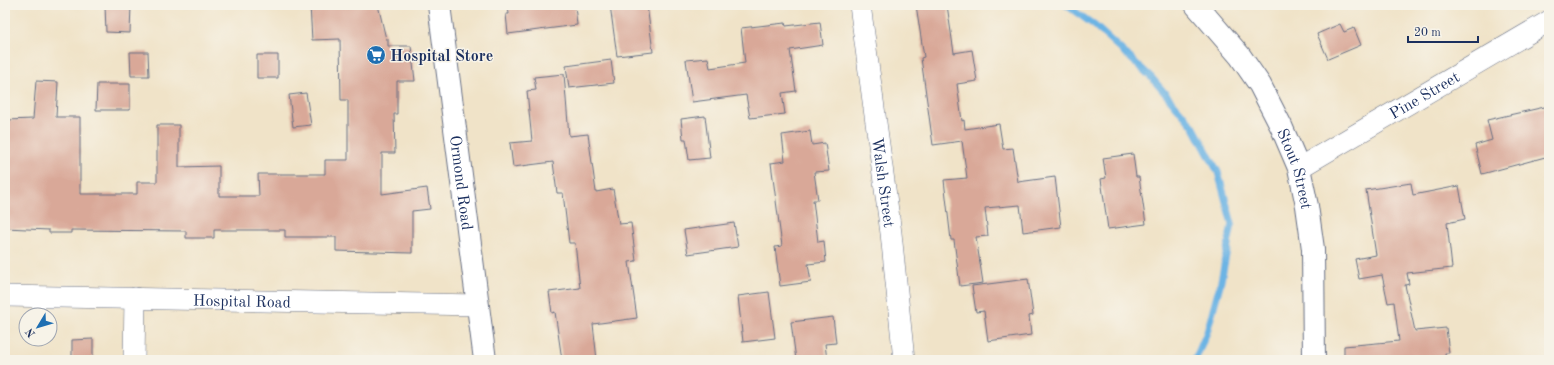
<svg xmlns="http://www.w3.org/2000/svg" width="1554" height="365" font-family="'Old Standard TT',serif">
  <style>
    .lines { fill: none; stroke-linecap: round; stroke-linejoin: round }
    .stream { stroke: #6cb4e4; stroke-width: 7 }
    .building { fill: #d9a898 }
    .minor-casing { stroke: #666e83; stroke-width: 22 }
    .tertiary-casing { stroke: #666e83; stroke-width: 24 }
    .secondary-casing { stroke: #666e83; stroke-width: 24 }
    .minor { stroke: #fff; stroke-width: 21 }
    .tertiary { stroke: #fff; stroke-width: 22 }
    .secondary { stroke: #fff; stroke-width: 22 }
    .labels { text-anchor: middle; stroke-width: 3; stroke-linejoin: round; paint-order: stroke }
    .poi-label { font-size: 16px; font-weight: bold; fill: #1b2f5e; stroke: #f7f3e8; text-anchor: start }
    .street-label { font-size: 16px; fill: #1b2f5e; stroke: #f7f3e8 }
  </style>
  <rect width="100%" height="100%" fill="#f7f3e8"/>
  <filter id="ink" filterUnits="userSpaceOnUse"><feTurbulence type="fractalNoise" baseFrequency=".025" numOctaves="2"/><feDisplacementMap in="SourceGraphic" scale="8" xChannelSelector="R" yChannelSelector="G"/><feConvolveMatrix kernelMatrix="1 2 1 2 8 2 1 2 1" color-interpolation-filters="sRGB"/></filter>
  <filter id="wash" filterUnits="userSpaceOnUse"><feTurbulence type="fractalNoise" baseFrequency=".012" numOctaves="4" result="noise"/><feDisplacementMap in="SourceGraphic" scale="16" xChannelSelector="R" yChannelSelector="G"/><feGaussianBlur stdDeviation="0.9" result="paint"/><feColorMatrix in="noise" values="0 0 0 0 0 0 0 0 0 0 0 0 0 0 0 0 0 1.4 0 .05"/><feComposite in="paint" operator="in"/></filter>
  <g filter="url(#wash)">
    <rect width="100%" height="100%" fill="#f0e3c8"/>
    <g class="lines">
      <!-- stream -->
      <path class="stream" d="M1066,5l28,20 57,52 42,49 25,46 14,52 -11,57 -14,51 -12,28"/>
    </g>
    <g id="blocks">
      <!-- building -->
      <path class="building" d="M105,5h26l-1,28 -24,-1z
        M310,5h68l8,34h2v7h23l4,35h-18v33h-3l1,39h-13v41l45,-6 3,21 -18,2v42l-76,-2v-14h-51v-7h-71v8h-28v-7l-115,-1v3h-22v-3l-44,-2v-57h4l-2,-51 26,-1 3,-38 22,1 -2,35h24v77h57v-12h20v-57h22v42l40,-1v30h40l-1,-22h67v-14h23v-60h-7l-1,-61 -28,1z
        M508,5h67l2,20 -69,9 -2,-20h3z
        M610,5h37l6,47 -36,4z
        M916,5h31l7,48 18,-3 5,31 -20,3 5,37 2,-1 1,9 34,-5 4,25 10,-1 5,34 37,-5 6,50 -38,5 -3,-27 -35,3 3,28 -12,1 7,46 -23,3 -6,-46h-3l-7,-60 23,-2 -5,-37 -29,4 -12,-87 3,-1z
        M820,22l3,23 -33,5 6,41 -14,2 3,21 -35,4 -4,-23 -54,7 -6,-42 22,-2 2,10 35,-5 -4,-35 44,-5 1,3z
        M1340,24l4,8 10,-4 7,17 -33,14 -11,-25z
        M130,52h18l1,24h-18z
        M257,55h21v23h-21z
        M611,60l3,23 -45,5 -3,-22z
        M564,74l5,62 19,-2 8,58 17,-3 6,35 12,-1 5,38 -7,1 8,56 -44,6 4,36h-35l-7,-48 -3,1 -3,-21 31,-4 -5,-45h-6l-6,-50h-6l-4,-31 -40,5 -3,-24 22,-2 -5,-50 9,-1 -2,-13z
        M97,84h33v26h-34z
        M306,93l5,32 -18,2 -4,-32z
        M1549,106v50l-67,18 -7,-29 17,-5 -5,-20z
        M705,116l5,42 -21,2 -3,-21h-3l-2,-20z
        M810,131l2,14 13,-2 4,28 -15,1 4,28h-5l5,42 6,-1 2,21 -18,2 3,18 -31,4 -5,-39 7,-1 -11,-83 14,-2 -3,-26z
        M1133,154l3,23h3l7,47 -38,5 -7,-50 5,-1 -3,-20z
        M1411,183l2,12 46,-9 6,33 -18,4 5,45 -45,5 2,11 -4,1 10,46 31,-3 3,25h-4l1,7h-102v-14l55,-5 -5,-39 -6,1 -6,-28 -23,4 -4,-20 21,-4 -10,-65z
        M734,223l4,24 -50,7 -4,-24z
        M1028,279l5,36 -4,1 2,19 -43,6 -4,-30 -8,1 -4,-26z
        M769,292l6,46 -32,4 -5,-46z
        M833,317l3,26 -11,1 2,16h-31l-5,-38z
        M93,339v21h-21v-20z"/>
    </g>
  </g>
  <g filter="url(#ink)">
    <use href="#blocks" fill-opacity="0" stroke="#666e83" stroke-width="1"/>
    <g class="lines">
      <defs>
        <g id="minor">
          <path id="s1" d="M860,5l31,228 13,127"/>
          <path id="s2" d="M1299,168l250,-147"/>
          <path id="s3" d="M5,296l473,9"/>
          <path d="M134,360l1,-62"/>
        </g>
        <g id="tertiary">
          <path id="s4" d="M1196,5l44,51 20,29 21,41 18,42 8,38 6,43 1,111"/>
        </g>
        <g id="secondary">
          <path id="s5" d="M439,5l46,355"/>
        </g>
      </defs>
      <!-- minor casing -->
      <use href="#minor" class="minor-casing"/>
      <!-- tertiary casing -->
      <use href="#tertiary" class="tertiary-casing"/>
      <!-- secondary casing -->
      <use href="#secondary" class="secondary-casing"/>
      <!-- minor -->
      <use href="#minor" class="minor"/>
      <!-- tertiary -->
      <use href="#tertiary" class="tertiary"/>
      <!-- secondary -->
      <use href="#secondary" class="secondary"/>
    </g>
  </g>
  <!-- icons -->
  <defs>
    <symbol id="supermarket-disc" viewBox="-11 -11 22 22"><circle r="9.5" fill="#1f6fb2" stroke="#f7f3e8"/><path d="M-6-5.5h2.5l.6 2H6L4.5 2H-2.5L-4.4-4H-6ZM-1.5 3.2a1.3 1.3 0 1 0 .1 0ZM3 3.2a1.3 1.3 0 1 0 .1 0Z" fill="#fff"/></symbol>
  </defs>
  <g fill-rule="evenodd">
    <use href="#supermarket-disc" x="365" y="44" width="22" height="22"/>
  </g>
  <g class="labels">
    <!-- poi labels -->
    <g class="poi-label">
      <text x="390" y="61">Hospital Store</text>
    </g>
    <!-- street labels -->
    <g class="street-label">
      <text dy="6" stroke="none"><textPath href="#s2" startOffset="145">Pine Street</textPath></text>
      <text dy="6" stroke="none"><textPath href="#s4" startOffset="194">Stout Street</textPath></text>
      <text dy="6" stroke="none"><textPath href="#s5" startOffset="179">Ormond Road</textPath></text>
      <text dy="6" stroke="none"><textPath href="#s1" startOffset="179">Walsh Street</textPath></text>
      <text dy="6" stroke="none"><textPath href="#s3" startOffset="237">Hospital Road</textPath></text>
    </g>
  </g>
  <!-- margin -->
  <rect width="1554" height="365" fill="none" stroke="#f7f3e8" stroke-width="20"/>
  <!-- north arrow -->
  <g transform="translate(38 327) rotate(232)"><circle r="19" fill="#f7f3e8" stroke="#9fa5b1"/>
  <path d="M0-3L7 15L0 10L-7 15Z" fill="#1f6fb2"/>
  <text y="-6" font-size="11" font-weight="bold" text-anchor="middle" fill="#1b2f5e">N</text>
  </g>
  <!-- scale -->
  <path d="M1408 36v6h70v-6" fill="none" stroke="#1b2f5e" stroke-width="2"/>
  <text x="1414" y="36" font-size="12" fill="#1b2f5e" stroke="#f7f3e8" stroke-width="3" paint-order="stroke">20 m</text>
</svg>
